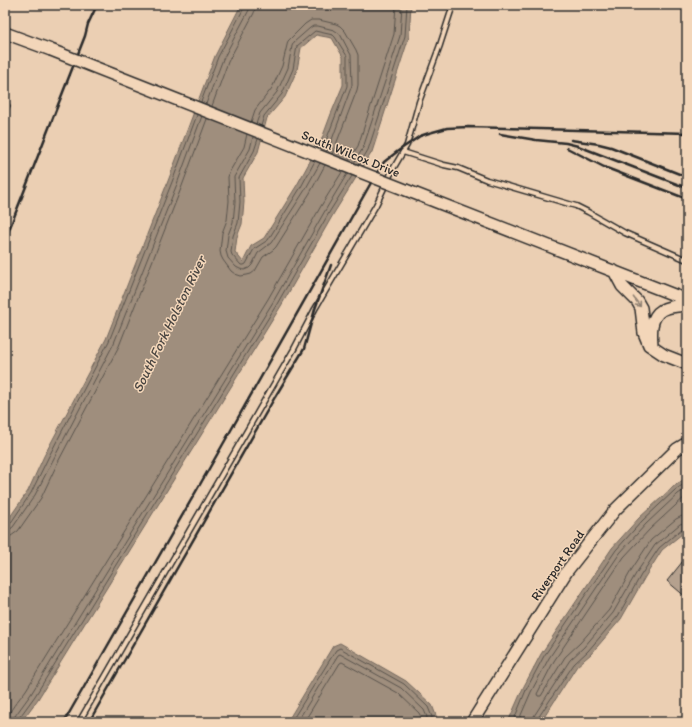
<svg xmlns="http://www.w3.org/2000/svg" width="692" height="727" font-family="Itim,sans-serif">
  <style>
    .water { fill: #9f8e7d; stroke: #71665c; fill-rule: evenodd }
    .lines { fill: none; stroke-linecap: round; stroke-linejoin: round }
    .shore { stroke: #59534c; stroke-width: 1 }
    .building { fill: #b5a18e; stroke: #2b2b2b }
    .lane-casing { stroke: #2b2b2b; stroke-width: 7 }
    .secondary-casing { stroke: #2b2b2b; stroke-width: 14 }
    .lane { stroke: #f3d6b9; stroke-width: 4 }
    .secondary { stroke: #f3d6b9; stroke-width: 11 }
    .rail { stroke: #2b2b2b; stroke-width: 2.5 }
    .secondary-bridge-casing { stroke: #2b2b2b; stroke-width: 14; stroke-linecap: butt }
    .secondary-bridge { stroke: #f3d6b9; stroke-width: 11 }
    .oneway { stroke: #8f8072 }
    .labels { text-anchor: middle; stroke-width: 3; stroke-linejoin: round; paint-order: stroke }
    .street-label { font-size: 13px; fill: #2b2b2b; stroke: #f3d6b9 }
    .water-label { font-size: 14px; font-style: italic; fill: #484440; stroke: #f3d6b9 }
  </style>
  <rect width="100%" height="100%" fill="#ebcfb3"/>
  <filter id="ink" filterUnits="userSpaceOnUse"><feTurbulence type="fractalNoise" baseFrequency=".025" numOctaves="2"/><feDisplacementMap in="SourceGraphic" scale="8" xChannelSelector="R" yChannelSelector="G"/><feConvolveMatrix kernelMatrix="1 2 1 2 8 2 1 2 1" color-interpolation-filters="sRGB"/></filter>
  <g filter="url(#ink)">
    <!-- water -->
    <path class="water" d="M241,5h170l-2,32 -37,115 -38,61 -53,93 -243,393 -17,23h-16v-198l23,-33 16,-35 62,-117 62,-158 47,-125zM316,35l16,3 11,19v28l-12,29 -10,27 -24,44 -33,53 -13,8 -8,16 -8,-10 2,-15 5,-13 2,-22 -1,-24 15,-26 9,-34 18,-21 12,-27 4,-22z
      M687,477v53l-25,20 -17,27 -24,42 -30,35 -14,12 -36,56h-33l15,-34 18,-34 71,-106 27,-30 34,-31z
      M340,643l66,38 26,24 5,13 -2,4h-148l46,-76z"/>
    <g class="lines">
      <!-- shore -->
      <path class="shore" d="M201,102l17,-45 26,-49 1,-3
        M206,104l17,-45 26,-49 1,-5
        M212,106l16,-44 26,-49 2,-8
        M251,122l4,-12 17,-22 10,-22 6,-25 17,-17 6,-4h8l17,4 4,2 5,5 11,19 2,5v30l-1,5 -22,57 -3,7
        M256,124l4,-11 17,-21 11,-24 4,-22 2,-4 16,-14 3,-2h5l16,4 6,4 11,21 1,30 -22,60 -4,7
        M261,126l3,-10 18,-22 11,-25 4,-23 18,-15 18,4 2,2 12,19v30l-22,57 -4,7
        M247,134l-3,13 -14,24 -2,6 1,24 -2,19 -5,13 -2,18 1,5 2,4 8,11 4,3 6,2 6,-1 4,-1 4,-3 8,-14 10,-7 3,-3 34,-54 15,-28
        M253,137l-3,12 -16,28 1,25 -2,20 -5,13 -2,16 2,7 8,9 4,2 4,1 5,-2 3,-3 6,-12 13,-10 34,-53 15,-27
        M258,139l-4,12 -15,27 1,24 -2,21 -5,13 -2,16 1,3 9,10h3l2,-1 8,-15 14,-9 33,-53 14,-26
        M349,160l9,-14 36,-112 2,-29
        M354,163l9,-15 37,-112 2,-31
        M359,165l9,-15 37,-114 2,-31
        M687,495l-37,34 -26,28 -70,104 -17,33 1,2h3l24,-39 15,-14 29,-33 23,-41 19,-29 25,-21 6,-3h5
        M5,525h3l2,-1 21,-31 17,-35 61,-117 63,-159 25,-67
        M5,531l4,-1 4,-3 22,-32 18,-35 61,-117 63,-159 25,-68
        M5,537l6,-1 7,-5 23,-33 17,-36 61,-116 63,-160 25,-67
        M7,722c1,-12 12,-22 19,-32l242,-391 53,-93 21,-34
        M13,722l2,-6 16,-22 242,-392 53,-93 21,-35
        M18,722l1,-4 16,-22 242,-392 53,-93 22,-35
        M291,722l45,-72 4,-2 64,36 24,23 4,10 -1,5
        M297,722l41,-67 2,-1 61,34 23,22 3,7 -1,5
        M304,722l36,-59 2,-1 56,31 21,20 2,4 -1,5
        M513,722l13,-32 18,-34 72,-106 26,-29 33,-31 12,-8
        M518,722l13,-30 18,-34 71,-105 26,-29 32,-30 9,-6
        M533,722l1,-6 36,-56 14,-13 29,-34 24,-41 18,-27 25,-21 7,-2
        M538,722v-4l36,-54 14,-13 30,-35 23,-41 18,-27 24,-20 4,-1"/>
    </g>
    <!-- building -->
    <path class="building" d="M687,556v42l-20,-17z"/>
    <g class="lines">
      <defs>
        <path id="lane" d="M589,5h7
          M5,110l2,-4
          M403,152l41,13 14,3 29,12 89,26 12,6 37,21 62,27
          M79,722l215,-373 21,-40 61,-104 17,-36 14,-24 12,-43 21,-57 13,-40"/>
        <path id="secondary" d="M5,33l46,17
          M411,192l276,108
          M614,271l8,15 15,15 4,7 3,25 5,12 15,10 23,9
          M652,345c-1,-12 -2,-28 10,-35 7,-4 17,-4 25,-5
          M472,722l95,-151 48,-61 62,-61 10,-6"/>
      </defs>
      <!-- lane casing -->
      <use href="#lane" class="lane-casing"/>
      <!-- secondary casing -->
      <use href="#secondary" class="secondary-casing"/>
      <!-- lane -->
      <use href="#lane" class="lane"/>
      <!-- secondary -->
      <use href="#secondary" class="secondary"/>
      <!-- rail -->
      <path class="rail" d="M500,134l36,6 30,3 12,3 109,42
        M571,140l28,4 12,3 76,30
        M567,148l37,19 83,32
        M5,240l80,-204 3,-12 9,-19
        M64,722l158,-276 150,-265 12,-19 14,-11 22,-15 9,-3 18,-5 21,-1 219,6
        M89,722l186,-325 29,-48 11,-40 16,-44"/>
      <defs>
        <path id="secondary-bridge" d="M51,50l360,142"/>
      </defs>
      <!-- secondary-bridge casing -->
      <use href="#secondary-bridge" class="secondary-bridge-casing"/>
      <!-- secondary-bridge -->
      <use href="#secondary-bridge" class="secondary-bridge"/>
    </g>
    <!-- one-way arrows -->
    <defs><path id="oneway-shaft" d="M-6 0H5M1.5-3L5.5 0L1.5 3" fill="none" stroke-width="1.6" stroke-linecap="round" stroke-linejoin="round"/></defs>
    <use class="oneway" href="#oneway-shaft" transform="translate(637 302) rotate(53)"/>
  </g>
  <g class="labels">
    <!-- street labels -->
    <g class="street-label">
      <text transform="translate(351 153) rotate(22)" y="5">South Wilcox Drive</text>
      <text transform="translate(557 565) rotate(-55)" y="5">Riverport Road</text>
    </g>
    <!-- water labels -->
    <g class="water-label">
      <text transform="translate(169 324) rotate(-64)" y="5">South Fork Holston River</text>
    </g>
  </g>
  <!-- margin -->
  <rect width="692" height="727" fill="none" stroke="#f3d6b9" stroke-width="20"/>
  <rect x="10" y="10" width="672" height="707" fill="none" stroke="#2b2b2b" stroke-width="1.5" filter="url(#ink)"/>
</svg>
